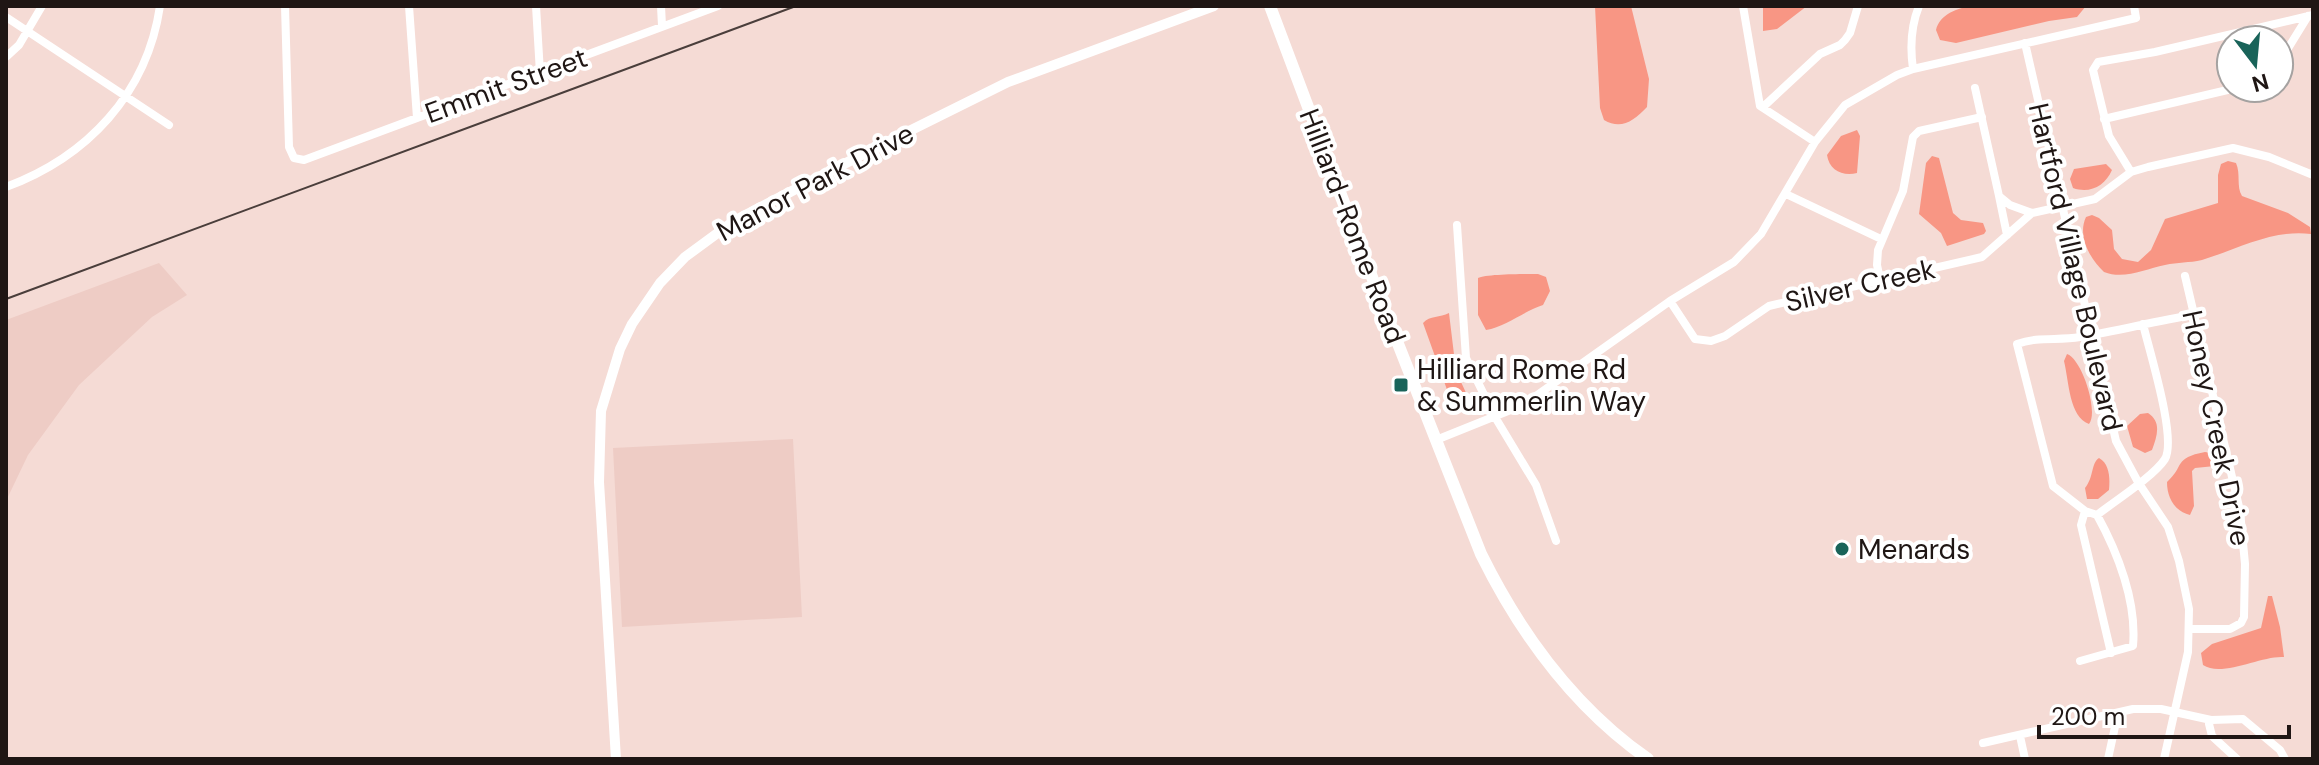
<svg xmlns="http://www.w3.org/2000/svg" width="2319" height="765" font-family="'DM Sans',sans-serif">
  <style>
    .built { fill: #eeccc5 }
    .water { fill: #f89684 }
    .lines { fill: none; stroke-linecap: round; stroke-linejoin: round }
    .minor { stroke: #fff; stroke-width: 8 }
    .tertiary { stroke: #fff; stroke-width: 10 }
    .secondary { stroke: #fff; stroke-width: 12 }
    .rail { stroke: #4a3e3b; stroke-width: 2 }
    .poi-dot { fill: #196359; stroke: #fff; stroke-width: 3 }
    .labels { text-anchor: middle; stroke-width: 8; stroke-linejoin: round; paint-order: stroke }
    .street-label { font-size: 28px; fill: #1f1614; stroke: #fff }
    .poi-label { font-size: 28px; fill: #1f1614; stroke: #fff; text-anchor: start }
  </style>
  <rect width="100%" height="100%" fill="#f5dbd5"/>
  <!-- built -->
  <path class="built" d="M159,263l28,32 -35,22 -73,68 -51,70 -22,46v-181z
    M793,439l9,178 -180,10 -9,-179z"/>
  <!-- water -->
  <path class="water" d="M1595,6h36l18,73 -2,28c-13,14 -26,23 -43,13l-4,-12z
    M1763,6h44l-30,23 -14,2z
    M1973,6h113l-9,11 -28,4 -93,22 -16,-3 -4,-10c4,-16 21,-22 37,-24z
    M1857,130l3,6 -3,37c-14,4 -28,-3 -30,-18l14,-19z
    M1932,156l7,2 14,55 8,7 22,3 3,8 -2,3 -37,12 -6,-13 -22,-19 7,-51z
    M2228,161l8,2c5,11 0,23 6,33l46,17 22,14 1,7c-38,-5 -73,15 -109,26 -13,3 -24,2 -37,5 -20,4 -41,15 -61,7 -14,-13 -27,-36 -18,-55l6,-2 7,3 13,12 2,19 8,10 16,3 13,-12 14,-31 53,-16v-28l3,-11z
    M2106,164l6,6c-7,16 -22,24 -39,18l-3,-9 4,-10z
    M1538,274l8,3 4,14 -7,14c-19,6 -37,22 -57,25l-8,-15v-37c8,-4 48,-4 60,-4z
    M1449,313l7,58 16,35 -9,4 -5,-1 -8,-11 -27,-75c7,-8 17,-5 26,-10z
    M2067,354c15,5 32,58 22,70 -20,-7 -20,-43 -25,-63z
    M2148,413c14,9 9,23 4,37l-7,3 -12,-6 -6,-21 13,-12z
    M2205,452l6,1 4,13 -20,2 -3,3 2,35 -4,9c-16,-4 -23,-18 -23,-33 18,-16 6,-24 38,-30z
    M2099,458c11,6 11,21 10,32l-11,9h-11l-2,-11c9,-11 6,-25 14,-30z
    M2268,596h4l8,31 4,30c-22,-2 -62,21 -81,8l-2,-12 11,-9 49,-16z"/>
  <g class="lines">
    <!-- minor -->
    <path class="minor" d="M285,6l4,141 5,11 10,2 414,-154
      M409,6l8,112
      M536,6l4,67
      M661,6l1,20
      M1743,6l17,100 55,36
      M6,17l163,108
      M2025,43l91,398 22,41 30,45 11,34 10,48 -1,43 -24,107
      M6,57l13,-12 23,-39
      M2279,63l29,-47
      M1913,69c-3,-21 -2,-43 6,-63
      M1975,88l24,108 11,9 22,8
      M1763,107l57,-53 20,-9 5,-5 5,-7 8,-27
      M2104,119l132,-31
      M2131,172l-22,-36 -16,-66 5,-8 57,-10 158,-37
      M6,187c81,-30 141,-93 154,-181
      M1786,194l95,45
      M1999,196l8,39
      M1457,225l9,133 29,59 41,68 20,56
      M2185,276l55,235 5,53 -1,53 -3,6 -11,6h-40
      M1880,279l-3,-14 1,-15 25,-59 10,-54 6,-6 63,-14
      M1670,301l25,38 16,2 14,-5 44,-30 213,-49 50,-44 63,-14 36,-27 17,-5 85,-19 36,9 44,18
      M1436,440l87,-35 147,-104 64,-39 27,-28 54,-92 30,-37 52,-30 16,-6 223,-51 -2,-12
      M2085,511l-4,14 30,128
      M2097,515c18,-14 57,-39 68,-56 12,-21 -16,-109 -22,-135
      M2080,661l53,-15c4,-44 -15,-93 -36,-131l-12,-4 -32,-25 -36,-142c22,-8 41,-3 63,-7 38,-6 75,-16 113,-22
      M2211,720l-2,4 3,12 25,23
      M2020,736l5,23
      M1983,743l150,-34h28l50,11 32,-1 37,31 5,9
      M2108,759l10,-46"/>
    <!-- tertiary -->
    <path class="tertiary" d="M616,759l-17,-277 2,-71 19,-62 12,-25 28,-41 25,-26 49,-36 141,-73 133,-66 206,-76"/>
    <!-- secondary -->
    <path class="secondary" d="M1270,6l108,287 103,261c39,79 94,154 167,205"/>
    <!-- rail -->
    <path class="rail" d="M6,299l790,-293"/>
  </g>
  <!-- markers -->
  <g class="poi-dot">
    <rect x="1393" y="377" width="16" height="16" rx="4"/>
    <circle cx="1842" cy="549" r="8"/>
  </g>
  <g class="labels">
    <!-- street labels -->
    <g class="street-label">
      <text transform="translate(506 85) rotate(-20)" y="10">Emmit Street</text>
      <text transform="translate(815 182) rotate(-28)" y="10">Manor Park Drive</text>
      <text transform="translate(1353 226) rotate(69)" y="10">Hilliard-Rome Road</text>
      <text transform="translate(2076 267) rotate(77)" y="10">Hartford Village Boulevard</text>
      <text transform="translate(1860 285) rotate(-13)" y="10">Silver Creek</text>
      <text transform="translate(2217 428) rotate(78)" y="10">Honey Creek Drive</text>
    </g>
    <!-- poi labels -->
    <g class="poi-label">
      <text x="1417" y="379">Hilliard Rome Rd<tspan x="1417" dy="32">&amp; Summerlin Way</tspan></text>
      <text x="1858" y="559">Menards</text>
    </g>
  </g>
  <!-- border -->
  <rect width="2319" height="765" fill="none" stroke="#1f1614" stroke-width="16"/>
  <!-- north arrow -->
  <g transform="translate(2255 64) rotate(164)"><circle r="38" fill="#ffffff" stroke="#a5a2a1" stroke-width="2"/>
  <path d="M0-6L14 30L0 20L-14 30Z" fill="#196359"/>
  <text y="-12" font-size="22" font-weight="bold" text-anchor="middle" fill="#1f1614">N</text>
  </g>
  <!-- scale -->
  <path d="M2039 725v12h250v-12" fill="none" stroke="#1f1614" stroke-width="4"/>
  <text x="2051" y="725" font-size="24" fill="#1f1614" stroke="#ffffff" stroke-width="6" paint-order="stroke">200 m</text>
</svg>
